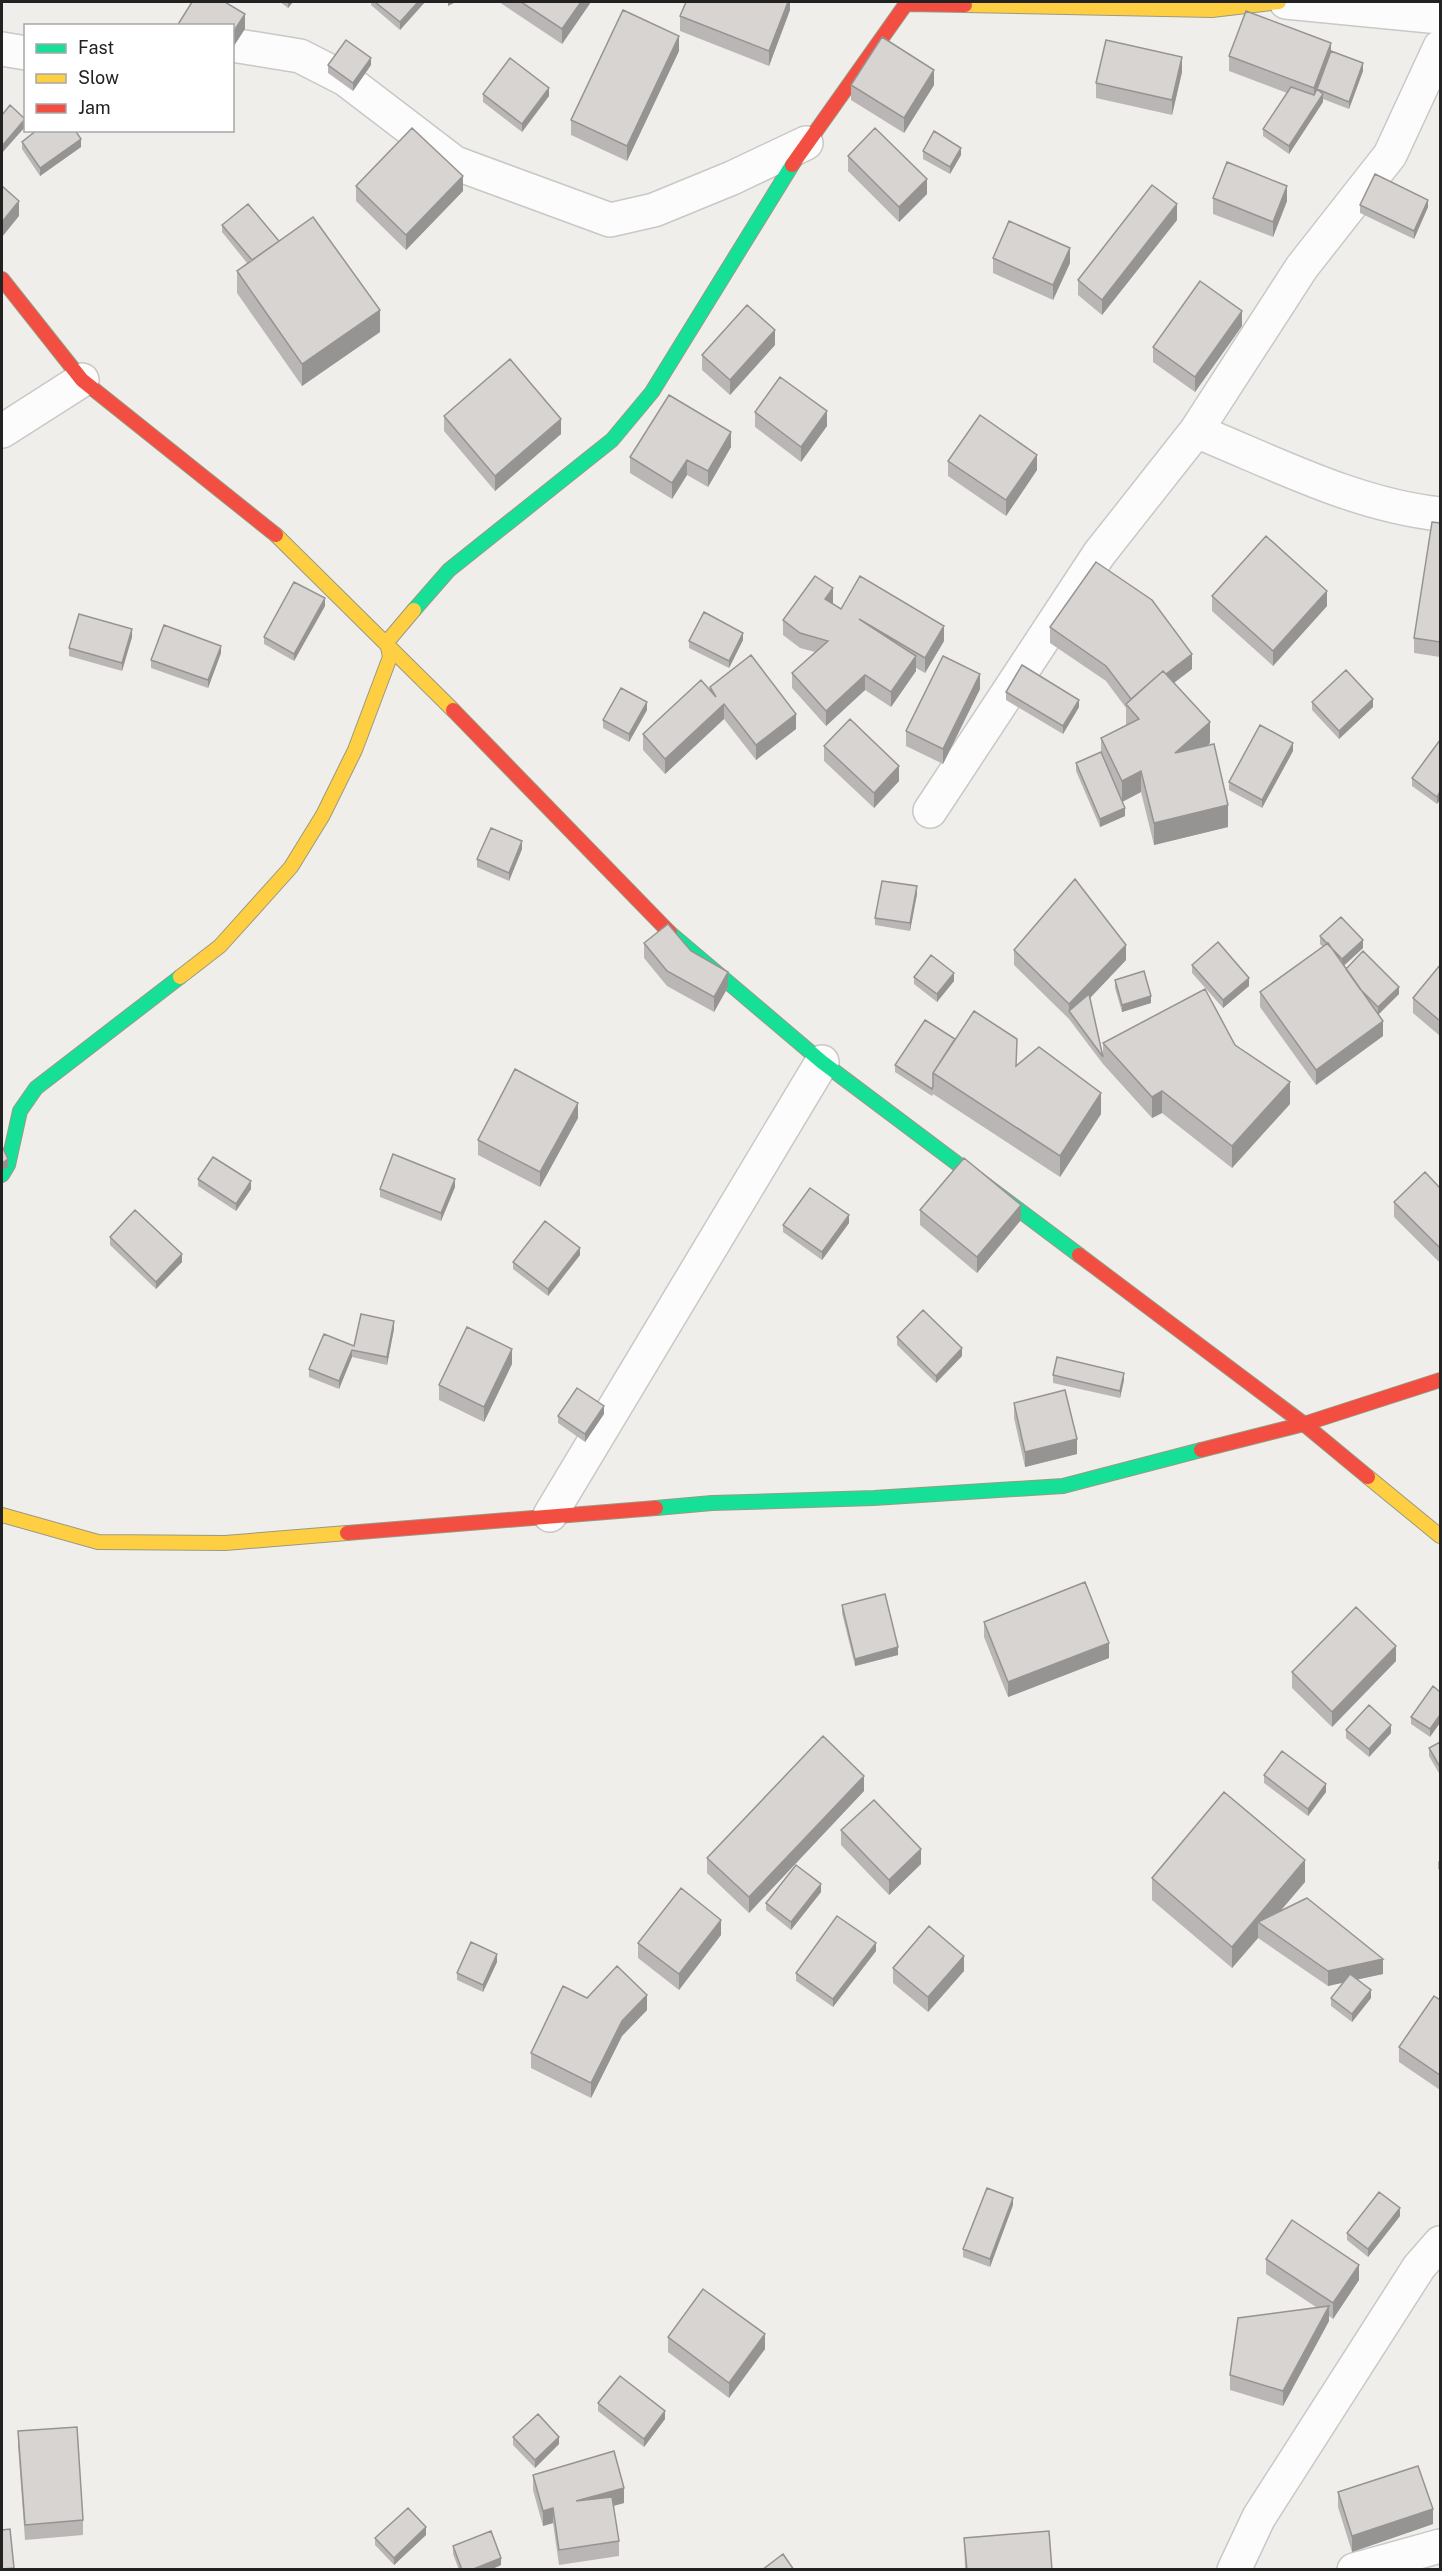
<svg xmlns="http://www.w3.org/2000/svg" width="1442" height="2571" font-family="'Public Sans',sans-serif">
  <style>
    .lines { fill: none; stroke-linecap: round; stroke-linejoin: round }
    .street-casing { stroke: #c9c8c7; stroke-width: 36 }
    .fast-casing { stroke: #999a82; stroke-width: 16 }
    .slow-casing { stroke: #999a82; stroke-width: 16 }
    .jam-casing { stroke: #999a82; stroke-width: 16 }
    .street { stroke: #fdfcfc; stroke-width: 33 }
    .fast { stroke: #16e098; stroke-width: 14 }
    .slow { stroke: #ffcf43; stroke-width: 14 }
    .jam { stroke: #f24e42; stroke-width: 14 }
    .wall { fill: #b9b6b5 }
    .shaded-wall { fill: #969493 }
    .building { fill: #d7d4d2; stroke: #969493; stroke-width: 1.5 }
  </style>
  <rect width="100%" height="100%" fill="#f0eeeb"/>
  <g class="lines">
    <defs>
      <path id="street" d="M1286,2l154,15
        M232,45l68,11 45,23 110,84 155,57 44,-10 78,-32 74,-35
        M2,49l24,4
        M2,431l80,-51
        M1196,431c79,32 159,74 244,83
        M930,811l169,-257 97,-123 106,-164 88,-112 50,-108
        M550,1515l272,-453
        M1234,2570l25,-53 160,-250 21,-24
        M1354,2570l86,-24"/>
      <path id="fast" d="M414,610l35,-40 163,-130 40,-48 140,-227
        M670,933l152,129 257,193
        M2,1175l6,-10 12,-54 16,-23 144,-111
        M656,1508l56,-5 162,-5 189,-12 138,-36"/>
      <path id="slow" d="M965,5l247,5 67,-8
        M276,535l177,175
        M180,977l40,-31 71,-79 32,-52 32,-65 35,-93 -3,-15 27,-32
        M1368,1477l72,59
        M2,1515l96,27 127,1 122,-10"/>
      <path id="jam" d="M792,165l114,-161 59,1
        M2,279l80,101 194,155
        M453,710l217,223
        M1079,1255l225,169 64,53
        M1201,1450l103,-26 136,-44
        M347,1533l309,-25"/>
    </defs>
    <!-- street casing -->
    <use href="#street" class="street-casing"/>
    <!-- fast casing -->
    <use href="#fast" class="fast-casing"/>
    <!-- slow casing -->
    <use href="#slow" class="slow-casing"/>
    <!-- jam casing -->
    <use href="#jam" class="jam-casing"/>
    <!-- street -->
    <use href="#street" class="street"/>
    <!-- fast -->
    <use href="#fast" class="fast"/>
    <!-- slow -->
    <use href="#slow" class="slow"/>
    <!-- jam -->
    <use href="#jam" class="jam"/>
  </g>
  <!-- wall -->
  <path class="wall" d="M280,2h13l-5,6z
    M371,2h54l-25,28 -29,-25z
    M499,2h92l-29,42z
    M790,2v8l-21,56 -89,-35v-15z
    M679,51l-52,110 -56,-26v-15z
    M1331,51l32,20 -14,38 -26,-10v3l-34,52 -26,-18v-7l24,-36 -58,-22v-15z
    M328,65h43l-18,26 -25,-18z
    M1182,72l-10,43 -76,-17v-15z
    M851,85h83l-30,48 -53,-33z
    M483,94l66,2 -27,36 -39,-30z
    M22,142l59,5 -41,29 -18,-27z
    M923,151l38,4 -11,19 -27,-15z
    M848,156l79,38 -28,28 -51,-51z
    M356,186l107,5 -57,59 -50,-49z
    M1213,198l74,3 -14,36 -60,-23z
    M1360,205l68,2 -14,32 -54,-26z
    M1177,220l-75,95 -24,-20v-15z
    M222,225l57,16 101,91 -78,54 -65,-93v-22l10,-8 -25,-31z
    M993,258l77,5 -17,37 -60,-27z
    M1242,326l-47,66 -42,-30v-15z
    M775,345l-45,50 -28,-25v-15z
    M755,412l72,14 -26,36 -46,-35z
    M444,416l117,18 -66,57 -51,-60z
    M731,447l-23,40 -21,-12 -15,24 -42,-26v-16z
    M948,461l89,9 -31,46 -58,-40z
    M1440,523v134l-26,-4v-15z
    M1212,596l115,10 -54,60 -61,-55z
    M832,604l9,5 103,32 -19,32 -9,-5v3l-25,36 -26,-17 -39,36 -34,-38v-15l23,-21 -15,-4 -17,-13v-15l50,-16z
    M325,606l-31,55 -30,-17v-7z
    M1050,627l142,42 -18,14 36,60 -3,2 21,82 -74,18 -13,-53 -19,10 3,14 -25,11 -24,-56v-8l25,-11v-14l25,-13v-17l-20,-27 -56,-38z
    M132,637l-10,34 -53,-15v-8z
    M743,640l-14,28 -40,-20v-7z
    M221,653l-13,35 -57,-20v-8z
    M710,687l86,42 -40,31 -32,-41 -59,55 -22,-24v-16l67,-44z
    M980,689l-37,75 -37,-18v-15z
    M1006,692l73,15 -16,27 -57,-34z
    M1312,702l61,5 -34,32 -27,-29z
    M647,710l-18,32 -26,-14v-8z
    M1440,740l-3,64 -25,-18v-8z
    M824,746l75,35 -25,27 -50,-47z
    M1293,751l-31,57 -33,-18v-8z
    M522,849l-13,32 -32,-14v-8z
    M917,894l-7,37 -35,-6v-7z
    M1320,936l43,12 -19,18 2,3 53,25 -21,20 5,22 -67,49 -56,-78v-15l63,-45 -3,-3z
    M644,943l47,8 37,36 -14,25 -47,-26 -23,-28z
    M1014,950l112,10 -36,38 13,59v-14l132,2 55,59 -58,64 -70,-55 -10,5 -49,-54 -34,-45 -55,-54z
    M1192,965l57,21 -26,22 -31,-35z
    M1440,965v71l-27,-23v-15z
    M914,977l40,4 -17,21 -23,-18z
    M1115,980l36,23 -29,9 -7,-24z
    M955,1039l62,26 84,49 -41,63 -127,-83 -1,2 -37,-24v-7z
    M578,1118l-38,69 -62,-32v-15z
    M198,1179l53,10 -15,22 -38,-25z
    M455,1187l-14,34 -61,-24v-8z
    M1440,1188v75l-46,-46v-15z
    M920,1210l101,10 -44,53 -57,-48z
    M849,1223l-27,37 -39,-28v-7z
    M110,1237l72,25 -26,27 -46,-44z
    M580,1255l-32,41 -35,-27v-7z
    M394,1329l-7,36 -35,-8 -13,32 -30,-12v-8l45,-23z
    M897,1337l65,19 -26,27 -39,-38z
    M512,1364l-28,58 -45,-22v-15z
    M1053,1375l71,5 -4,18 -67,-15z
    M1014,1403l63,51 -52,13 -11,-49z
    M604,1414l-19,28 -27,-19v-7z
    M842,1605l56,50 -43,11 -13,-53z
    M984,1622l125,36 -101,39 -24,-60z
    M1396,1661l-64,66 -40,-39v-16z
    M1440,1692l-10,45 -19,-13v-7z
    M1346,1730l45,3 -22,24 -23,-19z
    M1440,1742v33l-11,-19v-8z
    M1264,1775l62,17 -18,24 -44,-33z
    M864,1791l-115,122 -42,-40v-15z
    M841,1830l80,34 -32,31 -48,-50z
    M1438,1861l2,1v8l-2,-1z
    M1152,1878l153,4 -25,29 103,63 -25,5 13,19 -19,24 -21,-16v-8l12,-16 -15,4 -70,-48 -26,30 -80,-68z
    M821,1892l-30,38 -25,-20v-7z
    M721,1935l-42,55 -41,-32v-15z
    M876,1951l-43,56 -37,-26v-8z
    M497,1962l-14,30 -26,-12v-7z
    M893,1968l71,3 -36,41 -35,-29z
    M587,1998l60,12 -25,26 -31,62 -60,-30v-15z
    M1440,2000v90l-41,-28v-15z
    M1013,2205l-23,62 -27,-10v-8z
    M1400,2216l-32,41 -21,-17v-7z
    M1266,2259l93,21 -26,39 -4,-3v5l-46,85 -53,-16v-15l86,-68 -50,-33z
    M1440,2299v19l-1,-1v-15z
    M668,2337l97,12 -36,49 -61,-46z
    M598,2403l67,16 -21,28 -46,-36z
    M18,2431l65,89v15l-58,5 -7,-94z
    M513,2437l46,7 -24,24 -22,-23z
    M533,2475l91,28 -11,3 6,35v15l-60,9 -6,-42 -10,3 -10,-36z
    M1338,2492l95,32 -81,28 -14,-45z
    M426,2535l-32,30 -19,-20v-7z
    M964,2538l88,32h-87z
    M453,2546l48,19 -11,5h-31l-6,-16z"/>
  <!-- shaded-wall -->
  <path class="shaded-wall" d="M288,2h5l-5,6z
    M418,2h7l-25,28v-8z
    M448,2h8l-8,4z
    M581,2h10l-29,42v-15z
    M788,2h2v8l-21,56v-15z
    M245,14v15l-13,20v-15z
    M679,36v15l-52,110v-15z
    M1331,43v15l-17,45v-15z
    M1182,57v15l-10,43v-15z
    M371,58v7l-18,26v-8z
    M1363,63v8l-14,38v-7z
    M934,70v15l-30,48v-15z
    M549,88v8l-27,36v-8z
    M1323,94v8l-34,52v-8z
    M25,119v8l-23,26v-7z
    M81,139v8l-41,29v-8z
    M961,148v7l-11,19v-7z
    M463,176v15l-57,59v-15z
    M927,179v15l-28,28v-15z
    M1287,186v15l-14,36v-15z
    M1428,200v7l-14,32v-8z
    M19,201v15l-17,21v-15z
    M1177,204v16l-75,95v-15z
    M1070,248v15l-17,37v-15z
    M380,310v22l-78,54v-22z
    M1242,311v15l-47,66v-15z
    M775,330v15l-45,50v-15z
    M827,411v15l-26,36v-15z
    M561,419v15l-66,57v-15z
    M731,432v15l-23,40v-16z
    M1037,455v15l-31,46v-16z
    M687,460v15l-15,24v-16z
    M833,588v16l-8,11v-16z
    M1327,591v15l-54,60v-15z
    M325,598v8l-31,55v-7z
    M944,626v15l-19,32v-15z
    M132,629v8l-10,34v-8z
    M743,633v7l-14,28v-7z
    M221,646v7l-13,35v-8z
    M1192,654v15l-58,44 -3,-14z
    M916,656v15l-25,36v-15z
    M980,674v15l-37,75v-15z
    M865,675v15l-39,36v-15z
    M1373,699v8l-34,32v-8z
    M1079,700v7l-16,27v-8z
    M647,702v8l-18,32v-8z
    M724,704v15l-59,55v-15z
    M796,714v15l-40,31v-15z
    M1210,722v21l-35,32v-22z
    M1293,743v8l-31,57v-8z
    M899,766v15l-25,27v-15z
    M1141,771v21l-19,10v-21z
    M1440,792v8l-3,4v-7z
    M1228,805v22l-74,18v-22z
    M1125,808v8l-25,11v-8z
    M522,841v8l-13,32v-8z
    M917,886v8l-7,37v-8z
    M1363,940v8l-21,19v-8z
    M1126,945v15l-53,56 -4,-5v-7z
    M728,972v15l-14,25v-15z
    M954,973v8l-17,21v-8z
    M1249,978v8l-26,22v-8z
    M1399,987v7l-21,21v-8z
    M1151,996v7l-29,9v-7z
    M1383,1021v15l-67,49v-15z
    M1290,1082v22l-58,64v-22z
    M1162,1091v22l-10,5v-21z
    M1101,1093v21l-41,63v-21z
    M578,1103v15l-38,69v-15z
    M8,1159v8l-6,3v-7z
    M455,1179v8l-14,34v-8z
    M251,1181v8l-15,22v-7z
    M1021,1205v15l-44,53v-16z
    M849,1215v8l-27,37v-8z
    M580,1248v7l-32,41v-7z
    M182,1254v8l-26,27v-7z
    M394,1321v8l-7,36v-8z
    M962,1348v8l-26,27v-7z
    M512,1349v15l-28,58v-15z
    M352,1350v7l-13,32v-8z
    M1124,1373v7l-4,18v-7z
    M604,1406v8l-19,28v-8z
    M1077,1439v15l-52,13v-15z
    M1109,1643v15l-101,39v-15z
    M1396,1646v15l-64,66v-15z
    M898,1647v8l-43,11v-7z
    M1440,1715v8l-10,14v-8z
    M1391,1725v8l-22,24v-8z
    M864,1776v15l-115,122v-16z
    M1326,1784v8l-18,24v-7z
    M921,1849v15l-32,31v-15z
    M1305,1860v22l-39,46 -8,-6v16l-26,30v-21z
    M821,1884v8l-30,38v-8z
    M721,1920v15l-42,55v-16z
    M876,1943v8l-43,56v-8z
    M497,1954v8l-14,30v-7z
    M964,1956v15l-36,41v-15z
    M1383,1959v15l-55,12v-15z
    M1371,1990v8l-19,24v-8z
    M647,1995v15l-25,26 -31,62v-15l31,-62z
    M1013,2198v7l-23,62v-8z
    M1400,2208v8l-32,41v-8z
    M1359,2265v15l-26,39v-16z
    M1329,2306v15l-46,85v-15z
    M765,2334v15l-36,49v-15z
    M665,2411v8l-21,28v-8z
    M559,2437v7l-24,24v-8z
    M624,2488v15l-48,13v-15z
    M553,2508v15l-10,3v-15z
    M1433,2509v15l-81,28v-16z
    M426,2527v8l-32,30v-7z
    M501,2558v7l-11,5h-19z"/>
  <!-- building -->
  <path class="building" d="M192,2h33l20,12 -13,20v-8h-55z
    M375,2h43l-18,20z
    M521,2h60l-19,27z
    M686,2h102l-19,49 -89,-35z
    M623,10l56,26 -52,110 -56,-26z
    M1246,11l85,32 -17,45 -85,-32z
    M882,37l52,33 -30,48 -53,-33z
    M346,40l25,18 -18,25 -25,-18z
    M1106,40l76,17 -10,43 -76,-17z
    M1331,51l32,12 -14,39 -32,-13z
    M510,58l39,30 -27,36 -39,-30z
    M1291,87l23,8 3,-6 6,5 -34,52 -26,-17z
    M10,105l15,14 -23,27v-31z
    M412,128l51,48 -57,59 -50,-49z
    M875,128l52,51 -28,28 -51,-51z
    M37,130h38l6,9 -41,29 -18,-26z
    M934,131l27,17 -11,19 -27,-16z
    M1227,162l60,24 -14,36 -60,-24z
    M1375,174l53,26 -14,31 -54,-26z
    M1152,185l25,19 -75,96 -24,-20z
    M2,186l17,15 -17,21z
    M248,204l31,37 -27,19 -30,-35z
    M313,217l67,93 -78,54 -65,-93z
    M1009,221l61,27 -17,37 -60,-27z
    M1200,281l42,30 -47,66 -42,-30z
    M747,305l28,25 -45,50 -28,-25z
    M510,359l51,60 -66,57 -51,-60z
    M780,377l47,34 -26,36 -46,-35z
    M669,395l62,37 -23,39 -21,-11 -15,23 -42,-26z
    M980,415l57,40 -31,45 -58,-39z
    M1432,522l8,1v119l-26,-4z
    M1266,536l61,55 -54,60 -61,-55z
    M1096,562l56,38 40,54 -26,20 -3,-3 -32,28 -25,-33 -56,-39z
    M815,576l18,12 -8,11 16,10 19,-33 84,50 -19,32 -66,-39 57,37 -25,36 -26,-17 -39,36 -34,-38 36,-32 -28,-8 -17,-13z
    M294,582l31,16 -31,56 -30,-17z
    M704,612l39,21 -14,28 -40,-20z
    M79,614l53,15 -10,34 -53,-15z
    M164,625l57,21 -13,34 -57,-20z
    M751,655l45,59 -40,31 -32,-41 -59,55 -22,-25 58,-54 15,17 -6,-10z
    M943,656l37,18 -37,75 -37,-18z
    M1022,665l57,35 -16,26 -57,-34z
    M1346,670l27,29 -34,32 -27,-29z
    M1163,671l47,51 -35,31 39,-9 14,61 -74,18 -13,-52 -19,10 -21,-43 38,-19 -13,-15z
    M621,688l26,14 -18,32 -26,-14z
    M850,719l49,47 -25,27 -50,-47z
    M1260,725l33,18 -31,57 -33,-18z
    M1440,740v52l-3,5 -25,-19z
    M1101,752l24,56 -25,11 -24,-56z
    M491,828l31,13 -13,32 -32,-14z
    M1075,879l51,66 -57,59 -55,-54z
    M882,881l35,5 -7,37 -35,-5z
    M1341,917l22,23 -21,19 -22,-23z
    M668,924l23,27 37,21 -14,25 -47,-26 -23,-28z
    M1218,942l31,36 -26,22 -31,-35z
    M1328,943l55,78 -67,49 -56,-78z
    M1363,951l36,36 -21,20 -18,-18 -14,-20z
    M931,955l23,18 -17,21 -23,-17z
    M1440,965v56l-27,-23z
    M1144,971l7,25 -29,9 -7,-25z
    M1205,989l30,56 55,37 -58,64 -70,-55 -10,6 -49,-54z
    M1089,994l14,63 -34,-46z
    M974,1011l43,28 -1,27 23,-19 62,46 -41,63 -127,-83z
    M925,1020l30,19 -22,34v13l-1,3 -37,-24z
    M515,1069l63,34 -38,69 -62,-32z
    M2,1146l6,13 -6,4z
    M393,1154l62,25 -14,34 -61,-24z
    M213,1157l38,24 -15,23 -38,-25z
    M964,1158l57,47 -44,52 -57,-47z
    M1425,1172l15,16v60l-46,-46z
    M810,1188l39,27 -27,37 -39,-27z
    M135,1210l47,44 -26,28 -46,-45z
    M545,1221l35,27 -32,41 -35,-27z
    M923,1310l39,38 -26,28 -39,-39z
    M361,1314l33,7 -7,36 -35,-7 -13,31 -30,-12 15,-35 30,12z
    M467,1327l45,22 -28,58 -45,-22z
    M1057,1357l67,16 -4,18 -67,-16z
    M577,1388l27,18 -19,28 -27,-18z
    M1065,1390l12,49 -52,13 -11,-49z
    M1085,1582l24,61 -101,39 -24,-60z
    M885,1594l13,53 -43,12 -13,-54z
    M1356,1607l40,39 -64,66 -40,-40z
    M1433,1686l7,6v23l-10,14 -19,-12z
    M1369,1705l22,20 -22,24 -23,-19z
    M823,1736l41,40 -115,121 -42,-39z
    M1440,1742v25l-11,-19z
    M1282,1751l44,33 -18,25 -44,-34z
    M1224,1792l81,68 -73,87 -80,-69z
    M874,1800l47,49 -32,31 -48,-50z
    M796,1865l25,19 -30,38 -25,-19z
    M681,1888l40,32 -42,54 -41,-31z
    M1307,1898l76,61 -55,12 -70,-49z
    M837,1916l39,27 -43,56 -37,-26z
    M929,1926l35,30 -36,41 -35,-29z
    M471,1942l26,12 -14,31 -26,-12z
    M617,1966l30,29 -25,26 -31,62 -60,-30 32,-67 24,12z
    M1350,1974l21,16 -19,24 -21,-16z
    M1434,1996l6,4v75l-41,-28z
    M987,2188l26,10 -23,61 -27,-10z
    M1379,2192l21,16 -32,41 -21,-16z
    M1292,2220l67,45 -26,38 -67,-44z
    M703,2289l62,45 -36,49 -61,-46z
    M1329,2306l-46,85 -53,-16 8,-57z
    M620,2376l45,35 -21,28 -46,-36z
    M538,2414l21,23 -24,23 -22,-23z
    M77,2427l6,93 -58,5 -7,-94z
    M614,2451l10,37 -48,13 36,-4 7,44 -60,9 -6,-42 -10,3 -10,-36z
    M1418,2466l15,43 -81,27 -14,-44z
    M408,2508l18,19 -32,31 -19,-20z
    M10,2529l4,39 -12,1v-39z
    M491,2531l10,27 -30,12h-9l-9,-24z
    M1049,2531l3,39h-85l-3,-32z
    M783,2554l11,16h-32z"/>
  <!-- border -->
  <rect width="1442" height="2571" fill="none" stroke="#222222" stroke-width="6"/>
  <!-- legend -->
  <rect x="24" y="24" width="210" height="108" fill="#ffffff" stroke="#a7a7a7" stroke-width="1.5"/>
  <rect x="36" y="44" width="30" height="9" fill="#16e098" stroke="#a7a7a7" stroke-width="1.5"/>
  <text x="78" y="54" font-size="18" fill="#222222">Fast</text>
  <rect x="36" y="74" width="30" height="9" fill="#ffcf43" stroke="#a7a7a7" stroke-width="1.5"/>
  <text x="78" y="84" font-size="18" fill="#222222">Slow</text>
  <rect x="36" y="104" width="30" height="9" fill="#f24e42" stroke="#a7a7a7" stroke-width="1.5"/>
  <text x="78" y="114" font-size="18" fill="#222222">Jam</text>
</svg>
